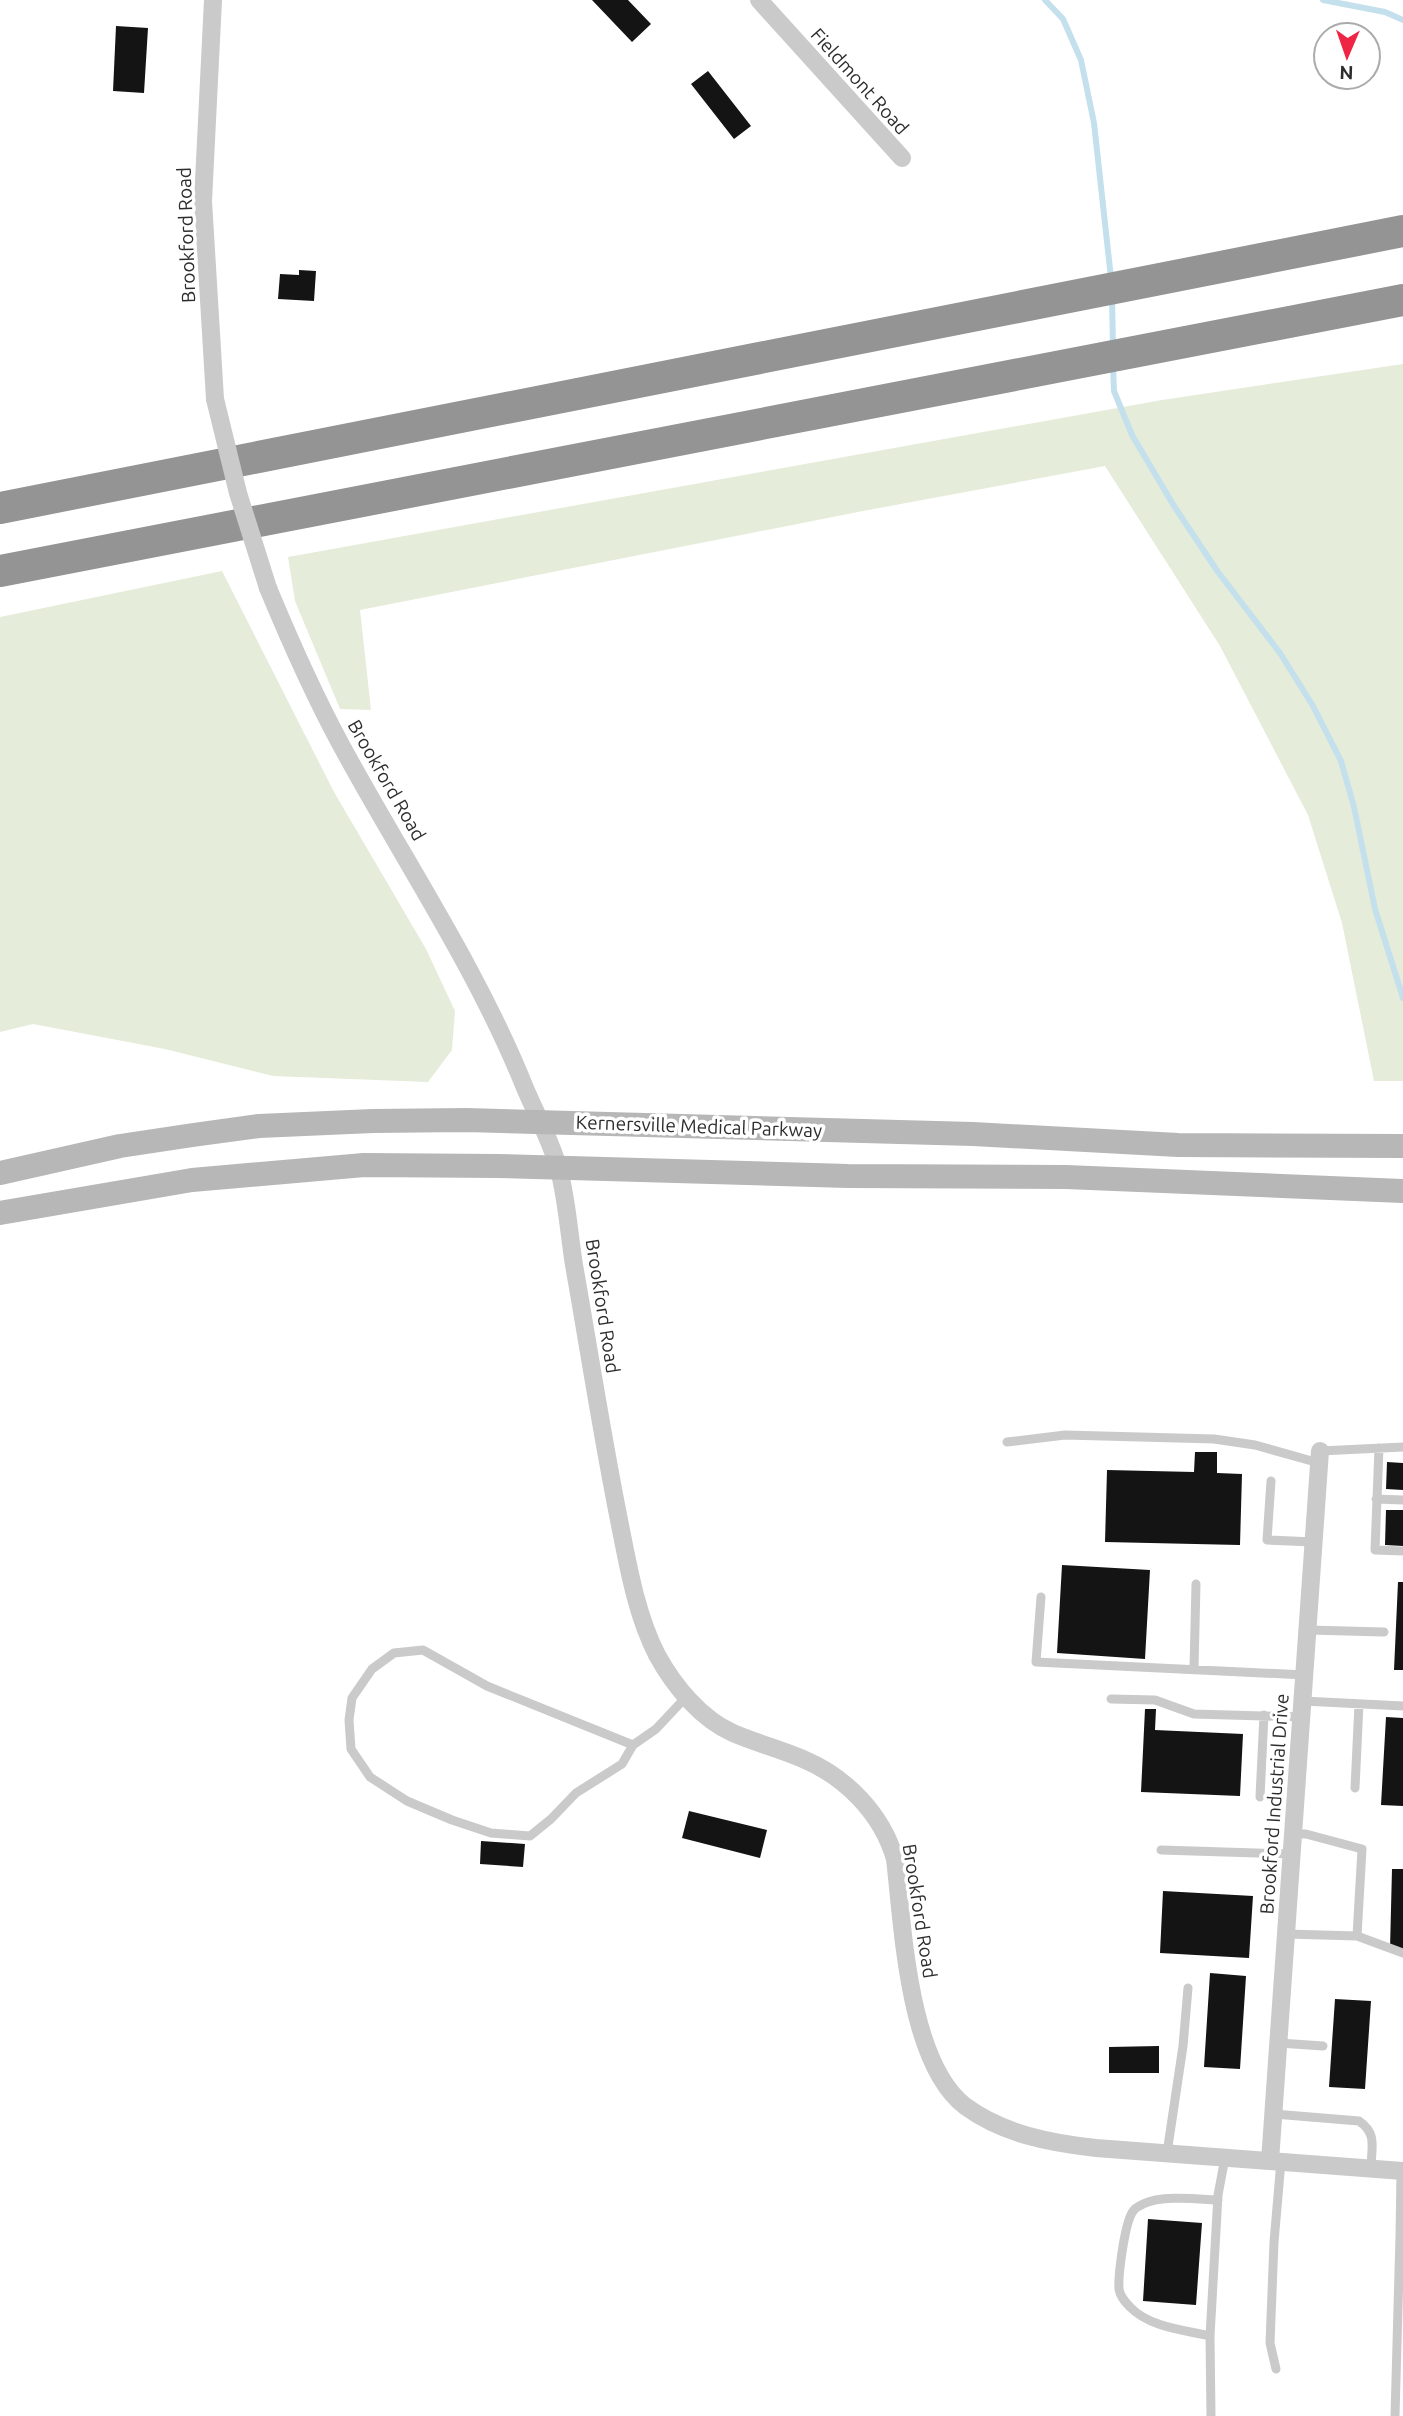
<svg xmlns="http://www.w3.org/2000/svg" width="1403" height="2416" font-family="Ubuntu,sans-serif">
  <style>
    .green { fill: #e5ecd9 }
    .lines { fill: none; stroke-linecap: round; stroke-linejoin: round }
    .stream { stroke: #c4e0ed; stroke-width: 6 }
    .building { fill: #141414 }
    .lane { stroke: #cacaca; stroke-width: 9 }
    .street { stroke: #cacaca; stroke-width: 18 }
    .secondary { stroke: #b7b7b7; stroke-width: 24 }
    .highway { stroke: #949494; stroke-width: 32 }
    .street-bridge { stroke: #cacaca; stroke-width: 18 }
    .labels { text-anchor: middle; stroke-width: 7; stroke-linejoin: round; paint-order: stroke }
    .street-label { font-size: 19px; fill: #2d2d2d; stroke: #fff }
  </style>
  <rect width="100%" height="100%" fill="#fff"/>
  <!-- green -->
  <path class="green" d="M1403,364v717h-29l-32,-158 -34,-108 -88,-169 -115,-180 -242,45 -503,99 11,100 -31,-1 -45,-108 -7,-44 874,-157z
    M222,571l112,221 92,157 29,62 -3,39 -24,32 -155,-6 -108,-27 -132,-25 -33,8v-415z"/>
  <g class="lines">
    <!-- stream -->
    <path class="stream" d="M1045,0l18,19 18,41 13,63 17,155
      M1323,0l62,12 18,8
      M1112,296l1,52
      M1113,366l1,25 18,44 42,71 44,66 62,81 33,53 28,55 13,46 21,102 28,89"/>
  </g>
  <!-- building -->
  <path class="building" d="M592,0h36l23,24 -19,18z
    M116,26l32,2 -4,65 -31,-2z
    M708,71l43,55 -17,13 -43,-55z
    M299,270l17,1 -2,30 -36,-2 2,-25 19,1z
    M1195,1452h22v21l25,1 -2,71 -135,-3 2,-72 87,2z
    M1387,1462l16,1v27l-17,-1z
    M1386,1510h17v36l-18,-1z
    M1062,1565l88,5 -5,89 -88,-6z
    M1398,1582h5v88h-9z
    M1145,1709h11l-1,21 88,4 -3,62 -99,-4z
    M1386,1717l17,1v88l-22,-1z
    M689,1811l78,19 -7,28 -78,-20z
    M481,1841l44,3 -2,23 -43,-3z
    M1392,1869h11v81l-13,-1z
    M1163,1891l90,5 -4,62 -89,-5z
    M1210,1973l36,3 -6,93 -36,-2z
    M1335,1999l36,2 -6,88 -36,-2z
    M1159,2046v27h-50v-26z
    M1148,2219l54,4 -6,82 -53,-4z"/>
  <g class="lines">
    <!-- lane -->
    <path class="lane" d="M1007,1442l58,-7 149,4 41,6 64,18
      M1379,1448l-4,102 28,1
      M1320,1451l83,-4
      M1271,1481l-4,59 47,2
      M1376,1499l27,1
      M1041,1597l-5,65 269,13
      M1308,1630l76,2
      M1194,1669l2,-85
      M1111,1699l44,1 39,14 108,3
      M1303,1701l100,5
      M633,1745l-146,-59 -64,-36 -29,3 -22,16 -20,29 -3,22 2,29 19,28 37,24 45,19 39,13 39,3 21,-17 25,-26 46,-29 11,-19 23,-16 30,-32
      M1355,1788l4,-84
      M1260,1797l4,-82
      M1161,1850l131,4
      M1286,1934l71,2 5,-87 -56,-15h-13
      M1357,1936l46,17
      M1279,2043l44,3
      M1274,2114l85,7c19,13 12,27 12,48
      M1167,2153l16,-107 5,-58
      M1401,2171l-1,65h3
      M1210,2336c-26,-6 -61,-9 -80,-29 -5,-5 -10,-11 -11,-18 -1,-14 6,-70 15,-79 2,-3 6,-4 9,-6 19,-9 54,-5 75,-4
      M1276,2369l-6,-26 4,-101 7,-81
      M1211,2416l-1,-80 8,-141 7,-37
      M1395,2416l5,-180"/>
    <!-- street -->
    <path class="street" d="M213,0l-10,201 12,198
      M759,0l143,158
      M268,588c22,53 45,105 72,155 62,115 136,223 185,345 11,26 27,55 34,82 8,30 10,64 15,95 15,85 28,170 45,255 9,45 17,94 38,135 17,31 44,64 76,78 23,10 47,16 70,26 43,18 79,55 92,100 8,68 13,203 70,247 38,28 85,37 131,42l307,23
      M1270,2161l50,-710"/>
    <!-- secondary -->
    <path class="secondary" d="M0,1173l120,-27 73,-11 66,-9 114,-5 93,-1 507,14 205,11 225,1
      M0,1213l192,-33 172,-15 134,1 350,10 218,1 337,14"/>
    <!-- highway -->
    <path class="highway" d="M0,508l1403,-277
      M0,571l1403,-271"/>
    <!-- street-bridge -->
    <path class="street-bridge" d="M215,399l23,94 30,95"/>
  </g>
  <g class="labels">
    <!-- street labels -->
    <g class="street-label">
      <text transform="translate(860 81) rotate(48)" y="7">Fieldmont Road</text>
      <text transform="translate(186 235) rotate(-92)" y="7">Brookford Road</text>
      <text transform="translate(387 780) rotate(60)" y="7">Brookford Road</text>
      <text transform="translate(699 1126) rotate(2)" y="7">Kernersville Medical Parkway</text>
      <text transform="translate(603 1306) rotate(81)" y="7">Brookford Road</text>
      <text transform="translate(1274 1804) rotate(-86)" y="7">Brookford Industrial Drive</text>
      <text transform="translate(920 1911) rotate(81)" y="7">Brookford Road</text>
    </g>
  </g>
  <!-- north arrow -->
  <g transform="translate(1347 56) rotate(182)"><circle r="33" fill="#ffffff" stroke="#ababab" stroke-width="2"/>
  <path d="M0-5L12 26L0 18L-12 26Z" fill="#ee2544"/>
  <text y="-10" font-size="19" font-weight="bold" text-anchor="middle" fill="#2d2d2d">N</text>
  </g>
</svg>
